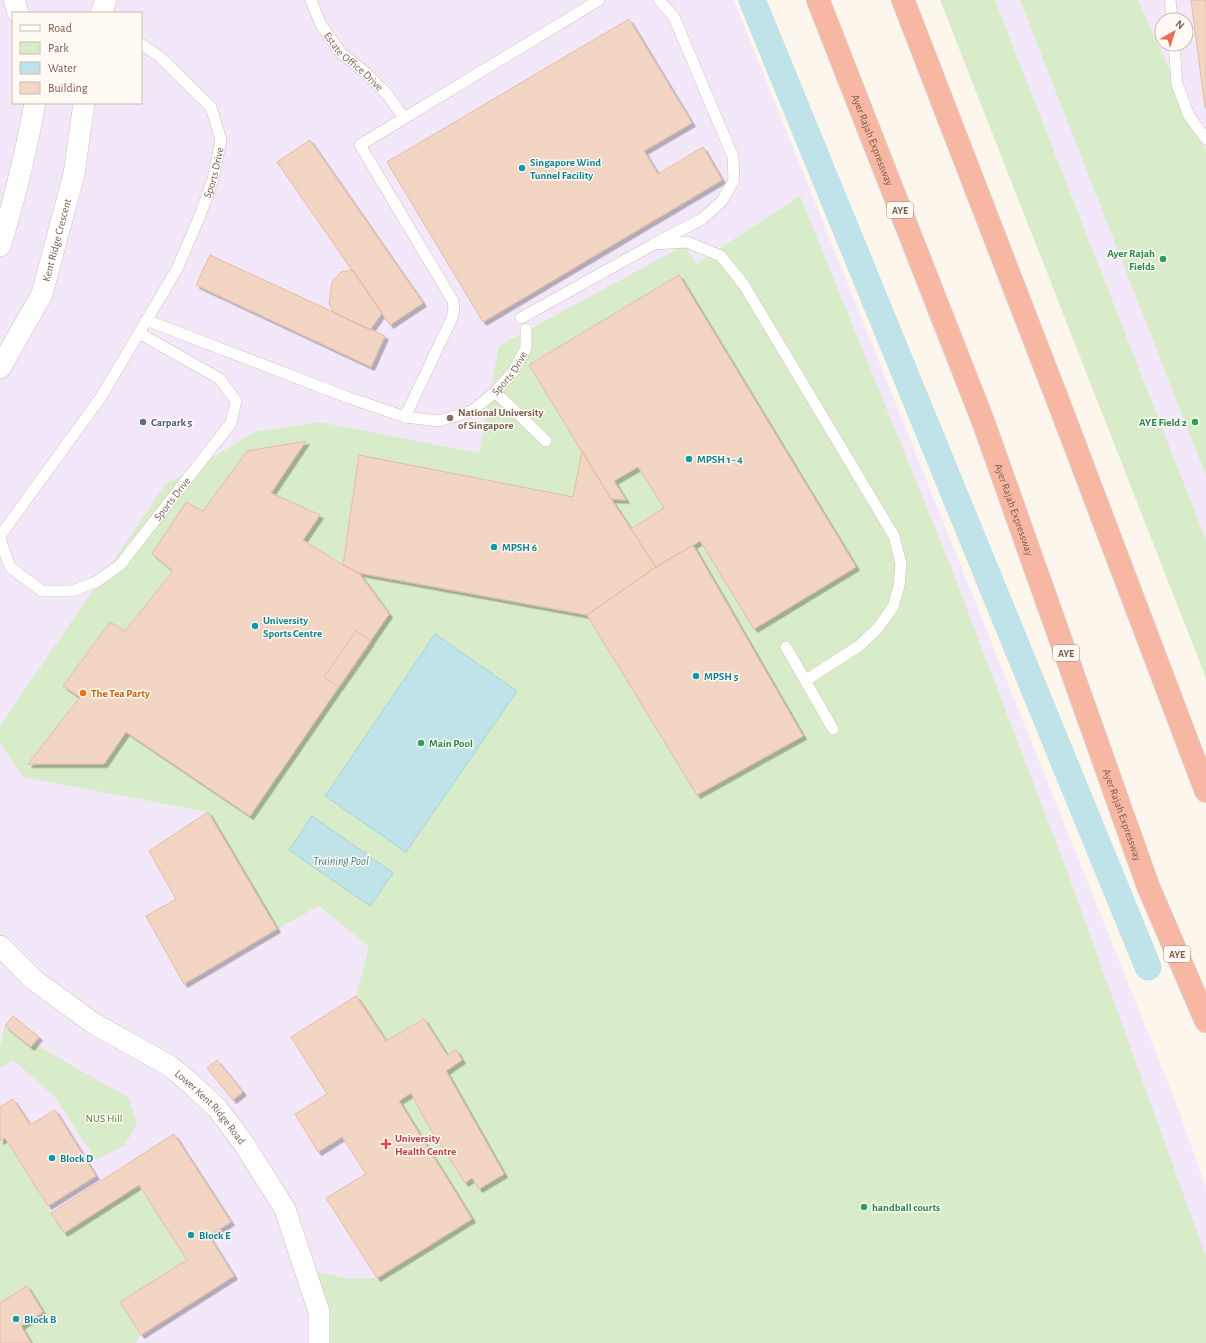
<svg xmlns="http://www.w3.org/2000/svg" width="1206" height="1343" font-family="'Alegreya Sans',sans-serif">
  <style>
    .education { fill: #f3e8fa; fill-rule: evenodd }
    .green { fill: #d8ecc9 }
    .water { fill: #bfe3e8; stroke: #a5d3da }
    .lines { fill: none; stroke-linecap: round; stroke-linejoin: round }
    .canal { stroke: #bfe3e8; stroke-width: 27 }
    .building { fill: #f3d5c3; stroke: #e6bba3; filter: url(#shadow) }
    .service-casing { stroke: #d1beb0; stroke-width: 12 }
    .minor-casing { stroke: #d1beb0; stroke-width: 22 }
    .motorway-casing { stroke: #dad1cd; stroke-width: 24 }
    .service { stroke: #fff; stroke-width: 11 }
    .minor { stroke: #fff; stroke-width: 21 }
    .motorway { stroke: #f7b7a3; stroke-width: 22 }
    .culture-dot { fill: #0f9aa8; stroke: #fffaf3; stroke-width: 1.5 }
    .leisure-dot { fill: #2e9e5b; stroke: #fffaf3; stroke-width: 1.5 }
    .education-dot { fill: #8d6e63; stroke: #fffaf3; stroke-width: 1.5 }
    .service-dot { fill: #5c6f8a; stroke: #fffaf3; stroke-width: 1.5 }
    .food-dot { fill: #e8710a; stroke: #fffaf3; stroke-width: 1.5 }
    .health-dot { fill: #e0444e; stroke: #fffaf3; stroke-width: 1.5 }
    .labels { text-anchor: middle; stroke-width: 3; stroke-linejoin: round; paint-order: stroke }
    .shield { fill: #fffaf3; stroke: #a28b7f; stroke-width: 1 }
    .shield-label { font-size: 10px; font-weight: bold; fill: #7a5c4d }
    .street-label { font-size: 11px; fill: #7a5c4d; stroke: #fffaf3 }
    .culture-label { font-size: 11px; font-weight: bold; fill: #0d838f; stroke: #fffaf3; text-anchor: start }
    .leisure-label { font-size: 11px; font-weight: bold; fill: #27864d; stroke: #fffaf3; text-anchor: end }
    .education-label { font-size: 11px; font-weight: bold; fill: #785e54; stroke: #fffaf3; text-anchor: start }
    .service-label { font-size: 11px; font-weight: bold; fill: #4e5e75; stroke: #fffaf3; text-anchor: start }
    .food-label { font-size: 11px; font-weight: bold; fill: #c56008; stroke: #fffaf3; text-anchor: start }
    .park-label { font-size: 11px; fill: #537a41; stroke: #fffaf3 }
    .health-label { font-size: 11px; font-weight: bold; fill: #be3a42; stroke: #fffaf3; text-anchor: start }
    .water-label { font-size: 12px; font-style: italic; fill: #437c86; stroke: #fffaf3 }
  </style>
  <defs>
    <filter id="shadow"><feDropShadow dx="3.5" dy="3.5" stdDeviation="0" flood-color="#0004"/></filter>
  </defs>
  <rect width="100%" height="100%" fill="#fdf6ec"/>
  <!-- education -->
  <path class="education" d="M0,0h734l443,1105 29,83v155h-1206zM13,13h128v90h-128z
    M995,0h211v540zM1162,20h24v24h-24z"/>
  <!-- green -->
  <path class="green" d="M940,0h55l211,540v138z
    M1020,0h118l68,151v325z
    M800,196l147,361 120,314 139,386v86h-886l-15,-74 43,10 29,-1 95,-59 -73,-118 12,-8 14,27 40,63 7,-5 8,11 24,-15 -58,-103 16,-11 -6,-10 -9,5 -23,-36 -38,22 -30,-45 13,-49 -50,-41 -42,23 -69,-117 -185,-35 -23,-34v-17l165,-241 90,-53 64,-10 160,31 20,-107 186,-101 11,19z
    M5,1026l71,42 53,30 8,26 -12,21 -29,15 -42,-64 -41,-36 -13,8v-21z
    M5,1138l59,95 75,-48 48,75 -66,42 20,33 -6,8h-104l-10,-17 22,-14 -16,-25 -27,16v-162z"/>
  <!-- water -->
  <path class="water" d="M435,634l82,57 -111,161 -81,-56z
    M312,816l81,57 -23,33 -81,-56z"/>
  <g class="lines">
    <!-- canal -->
    <path class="canal" d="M752,0l396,967"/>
  </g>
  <!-- building -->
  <path class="building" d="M1191,0h15v108h-1z
    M629,19l63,104 -48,28 14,23 45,-27 19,33 -239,142 -96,-160z
    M310,140l113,163 -33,22 -113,-163z
    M210,255l175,81 -14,31 -175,-82z
    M353,270l29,43 -12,17 -36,-17 -5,-9 3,-22 9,-10z
    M679,275l177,292 -102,62 -54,-88 -44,26 -25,-38 33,-21 -26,-41 -24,14 12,19 -15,-1 -82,-134z
    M306,441l-35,52 49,22 -17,25 40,25 16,8 30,41 -139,202 -124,-84 -22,32h-76l52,-67 -17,-11 47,-64 15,9 48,-60 -21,-17 34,-52 17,9 44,-60z
    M582,451l29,48 45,68 -69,48 -228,-42 -16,-8 16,-110 214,42z
    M693,545l110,191 -106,59 -110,-180 69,-48z
    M356,631l15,10 -32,46 -15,-10z
    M208,812l69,117 -93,55 -38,-68 30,-17 -27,-48z
    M356,996l30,45 38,-22 23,36 9,-5 6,10 -16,11 58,103 -25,15 -7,-11 -7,5 -40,-63 -14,-27 -12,8 73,118 -95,59 -51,-80 40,-24 -24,-37 -24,15 -23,-38 32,-20 -36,-57z
    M13,1016l26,21 -8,10 -26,-21z
    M217,1060l26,32 -10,8 -26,-32z
    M13,1099l17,26 25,-15 41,66 -48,30 -43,-68 -5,3v-34z
    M174,1134l57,88 -22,14 25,40 -93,59 -21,-33 67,-42 -48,-75 -75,48 -13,-20z
    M27,1286l16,26 -22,14 10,17h-31v-40z"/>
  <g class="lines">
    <defs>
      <g id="service">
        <path id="s1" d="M311,0l10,25 20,28 25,20 21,21 17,24"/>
        <path d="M1170,0l2,20"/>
        <path d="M1174,44l3,40 12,32 17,23"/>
        <path d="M654,244l33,-2 34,14 23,29 150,251 7,28 -2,22 -6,21 -15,21 -19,18 -53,34"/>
        <path d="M521,318l133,-74 48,-25 20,-18 12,-21 -1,-23 -59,-140 -15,-17"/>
        <path id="s2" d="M146,320l201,77 58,20 34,4 33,-10 23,-19 18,-20 13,-24v-19"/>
        <path d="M495,392l51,49"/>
        <path d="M405,417l46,-97 3,-10 -1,-9 -93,-156 239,-145"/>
        <path id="s3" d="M0,536l101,-139 76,-128 22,-51 14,-39 8,-39 -10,-33 -51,-50 -19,-13"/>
        <path id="s4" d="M0,539l10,28 32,24h30l24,-9 24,-17 111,-142 5,-22 -16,-22 -81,-46"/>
        <path d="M786,647l47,82"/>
      </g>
      <g id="minor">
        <path d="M14,0l4,13"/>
        <path d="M101,13l5,-13"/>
        <path d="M0,246c15,-47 26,-95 35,-143"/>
        <path id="s5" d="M0,368l42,-74 32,-120 10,-71"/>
        <path id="s6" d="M0,946l34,34 59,43 77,43 19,16 28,26 25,33 43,68 34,103v31"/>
      </g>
      <g id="motorway">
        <path id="s7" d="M818,0l165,421 165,465 58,135"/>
        <path d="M903,0l157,406 146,385"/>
      </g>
    </defs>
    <!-- service casing -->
    <use href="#service" class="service-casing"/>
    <!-- minor casing -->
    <use href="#minor" class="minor-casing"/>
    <!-- motorway casing -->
    <use href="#motorway" class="motorway-casing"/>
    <!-- service -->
    <use href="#service" class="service"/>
    <!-- minor -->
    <use href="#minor" class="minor"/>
    <!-- motorway -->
    <use href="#motorway" class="motorway"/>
  </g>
  <!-- markers -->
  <g class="culture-dot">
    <circle cx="522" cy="168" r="4"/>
    <circle cx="689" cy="459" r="4"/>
    <circle cx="494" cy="547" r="4"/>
    <circle cx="255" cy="626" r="4"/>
    <circle cx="696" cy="676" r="4"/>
    <circle cx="52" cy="1158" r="4"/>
    <circle cx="191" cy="1235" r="4"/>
    <circle cx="16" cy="1319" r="4"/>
  </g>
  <g class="leisure-dot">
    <circle cx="1163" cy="259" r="4"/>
    <circle cx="1195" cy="422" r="4"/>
    <circle cx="421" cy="743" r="4"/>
    <circle cx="864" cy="1207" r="4"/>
  </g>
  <circle class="education-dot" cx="450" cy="418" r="4"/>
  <circle class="service-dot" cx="143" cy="422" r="4"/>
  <circle class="food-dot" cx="83" cy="693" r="4"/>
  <path class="health-dot" d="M384 1138h4v4h4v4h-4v4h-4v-4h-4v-4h4z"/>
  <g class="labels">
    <!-- shield labels -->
    <g class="shield">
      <rect x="887" y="202" width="26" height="16" rx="3"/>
      <rect x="1053" y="645" width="26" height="16" rx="3"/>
      <rect x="1164" y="946" width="26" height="16" rx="3"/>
    </g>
    <g class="shield-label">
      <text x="900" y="214">AYE</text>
      <text x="1066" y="657">AYE</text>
      <text x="1177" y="958">AYE</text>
    </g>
    <!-- street labels -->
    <g class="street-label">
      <text dy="4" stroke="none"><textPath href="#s1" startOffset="76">Estate Office Drive</textPath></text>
      <text dy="4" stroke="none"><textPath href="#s7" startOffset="150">Ayer Rajah Expressway</textPath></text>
      <text dy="4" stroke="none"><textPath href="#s3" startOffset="424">Sports Drive</textPath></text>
      <text dy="4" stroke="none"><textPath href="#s5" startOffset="141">Kent Ridge Crescent</textPath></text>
      <text dy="4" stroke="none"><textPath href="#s2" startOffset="399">Sports Drive</textPath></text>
      <text dy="4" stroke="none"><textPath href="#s4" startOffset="239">Sports Drive</textPath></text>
      <text dy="4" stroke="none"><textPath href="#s7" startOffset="546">Ayer Rajah Expressway</textPath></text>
      <text dy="4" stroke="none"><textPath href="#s7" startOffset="870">Ayer Rajah Expressway</textPath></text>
      <text dy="4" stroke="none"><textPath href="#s6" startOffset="267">Lower Kent Ridge Road</textPath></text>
    </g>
    <!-- culture labels -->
    <g class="culture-label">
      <text x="530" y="166">Singapore Wind<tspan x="530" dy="13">Tunnel Facility</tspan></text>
      <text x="697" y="463">MPSH 1 - 4</text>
      <text x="502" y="551">MPSH 6</text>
      <text x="263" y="624">University<tspan x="263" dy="13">Sports Centre</tspan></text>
      <text x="704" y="680">MPSH 5</text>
      <text x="60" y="1162">Block D</text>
      <text x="199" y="1239">Block E</text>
      <text x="24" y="1323">Block B</text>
    </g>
    <!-- leisure labels -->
    <g class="leisure-label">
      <text x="1155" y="257">Ayer Rajah<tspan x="1155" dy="13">Fields</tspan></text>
      <text x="1187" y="426">AYE Field 2</text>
      <text x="429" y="747" text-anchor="start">Main Pool</text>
      <text x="872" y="1211" text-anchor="start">handball courts</text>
    </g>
    <!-- education labels -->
    <g class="education-label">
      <text x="458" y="416">National University<tspan x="458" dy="13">of Singapore</tspan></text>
    </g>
    <!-- service labels -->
    <g class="service-label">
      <text x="151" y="426">Carpark 5</text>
    </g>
    <!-- food labels -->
    <g class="food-label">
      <text x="91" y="697">The Tea Party</text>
    </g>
    <!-- park labels -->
    <g class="park-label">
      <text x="104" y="1122">NUS Hill</text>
    </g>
    <!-- health labels -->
    <g class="health-label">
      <text x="395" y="1142">University<tspan x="395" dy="13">Health Centre</tspan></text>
    </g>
    <!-- water labels -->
    <g class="water-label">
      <text x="341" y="865">Training Pool</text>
    </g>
  </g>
  <!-- legend -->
  <rect x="12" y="12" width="130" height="92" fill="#fffaf3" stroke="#cabbb1"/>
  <rect x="20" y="25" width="20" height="6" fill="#ffffff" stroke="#cabbb1"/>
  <text x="48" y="32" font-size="12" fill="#7a5c4d">Road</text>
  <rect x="20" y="42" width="20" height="12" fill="#d8ecc9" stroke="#cabbb1"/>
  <text x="48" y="52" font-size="12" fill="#7a5c4d">Park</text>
  <rect x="20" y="62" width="20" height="12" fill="#bfe3e8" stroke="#cabbb1"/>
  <text x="48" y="72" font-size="12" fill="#7a5c4d">Water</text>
  <rect x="20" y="82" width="20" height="12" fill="#f3d5c3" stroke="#cabbb1"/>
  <text x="48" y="92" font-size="12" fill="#7a5c4d">Building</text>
  <!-- north arrow -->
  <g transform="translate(1174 32) rotate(39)"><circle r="19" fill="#fffaf3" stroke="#cabbb1"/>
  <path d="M0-3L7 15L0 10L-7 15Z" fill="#e76f51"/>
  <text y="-6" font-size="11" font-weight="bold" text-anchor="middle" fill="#7a5c4d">N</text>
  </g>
</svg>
